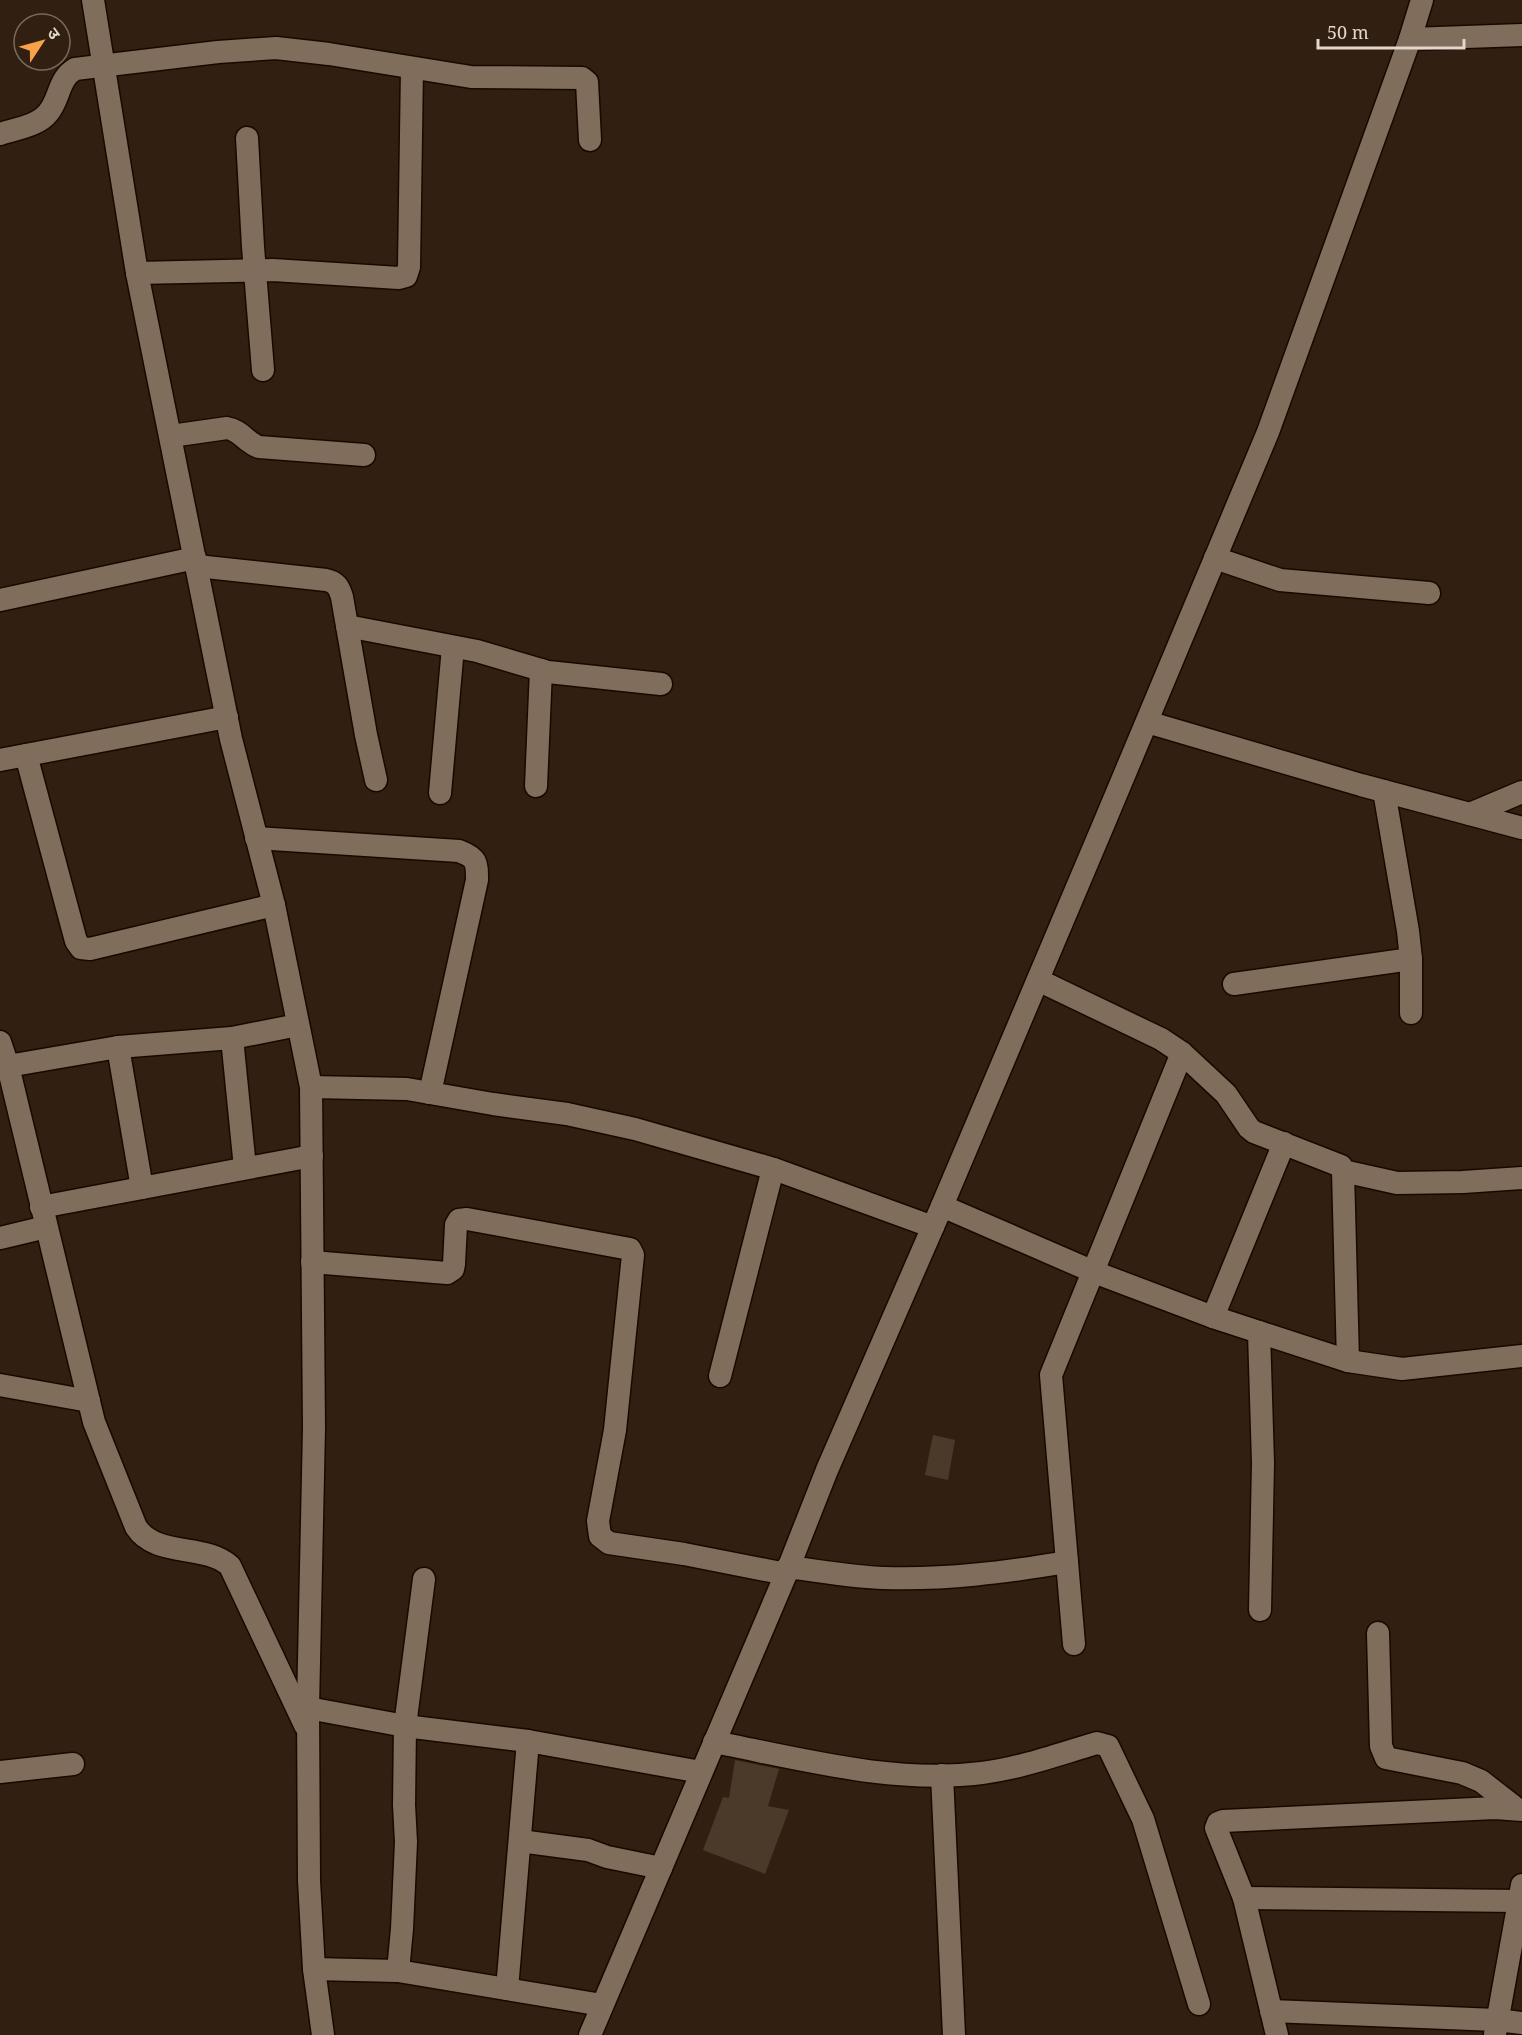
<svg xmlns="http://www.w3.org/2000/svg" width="1522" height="2035" font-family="'Noto Serif','Noto Sans Devanagari',serif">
  <rect width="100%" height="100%" fill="#312011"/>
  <g fill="#4b3929">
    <polygon points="933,1435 955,1440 948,1480 925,1475"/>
    <polygon points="735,1760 779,1769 768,1806 789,1810 765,1874 703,1850 723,1797 729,1798"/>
  </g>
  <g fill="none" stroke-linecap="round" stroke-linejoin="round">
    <defs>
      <g id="minor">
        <polyline points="93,0 137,273 231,739 274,905 311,1087 314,1428 308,1708 309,1881 314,1969 323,2035"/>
        <polyline points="1410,39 1522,35"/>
        <path d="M0,134C15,129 38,126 48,113C60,99 58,79 75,69L218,52L276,48L329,54L471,77L582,78L587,82L590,140"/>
        <polyline points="247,138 253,247 263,370"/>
        <polyline points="137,273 273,270 399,278 406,276 409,267 412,69"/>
        <path d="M171,436L227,428C240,430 247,443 259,447L364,455"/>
        <polyline points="1215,558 1280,580 1429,593"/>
        <path d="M197,566L326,580C336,582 339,587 342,597L366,735L376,780"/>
        <polyline points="0,600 195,558"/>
        <polyline points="347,626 477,651 548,672 661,684"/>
        <polyline points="1147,722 1361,785 1522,828"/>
        <polyline points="26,755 76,941 81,948 90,949 274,905"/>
        <polyline points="0,760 227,717"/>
        <polyline points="536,786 541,670"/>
        <polyline points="1384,791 1408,931 1411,959 1411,1013"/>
        <polyline points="440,793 453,647"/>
        <polyline points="1470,814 1522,792"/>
        <path d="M256,838L459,851C477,858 477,862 477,880L430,1093"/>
        <polyline points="1038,980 1161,1039 1182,1053 1226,1094 1249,1128 1254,1132 1341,1166 1343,1171 1348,1361"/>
        <polyline points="1234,984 1411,959"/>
        <polyline points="232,1038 245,1168"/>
        <path d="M0,1042L8,1066L94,1422L136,1527C156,1558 205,1543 230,1566L305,1725"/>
        <polyline points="118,1047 142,1188"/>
        <polyline points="8,1066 118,1047 232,1038 298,1025"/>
        <polyline points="311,1087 407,1089 493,1104 567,1114 635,1129 774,1169 933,1227"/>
        <polyline points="1343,1171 1397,1183 1463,1182 1522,1178"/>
        <polyline points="942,1206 1094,1272 1213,1317 1348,1361 1402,1369 1522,1356"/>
        <polyline points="41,1207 312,1156"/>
        <polyline points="0,1238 46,1227"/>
        <polyline points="312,1262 447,1273 453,1269 454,1264 456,1225 459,1220 467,1219 630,1249 633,1255 615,1430 598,1521 600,1536 609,1543 684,1554 786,1574"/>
        <polyline points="1213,1317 1284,1143"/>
        <polyline points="1259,1332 1263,1463 1260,1610"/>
        <polyline points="720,1376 773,1169"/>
        <polyline points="0,1385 89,1401"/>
        <path d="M788,1567C820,1571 852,1577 884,1578C946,1580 1007,1572 1067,1562"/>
        <polyline points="1378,1633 1381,1746 1386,1758 1462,1773 1481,1781 1517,1809"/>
        <polyline points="1074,1644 1051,1375 1182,1053"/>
        <polyline points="308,1708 405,1726 528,1741 701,1772"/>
        <path d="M714,1742C802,1759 892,1784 982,1773C1021,1768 1059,1754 1097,1743L1108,1746L1143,1819L1199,2004"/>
        <polyline points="0,1772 73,1764"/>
        <polyline points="942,1775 954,2035"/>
        <polyline points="520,1841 588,1850 607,1857 661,1868"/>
        <polyline points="1244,1898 1519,1901"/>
        <polyline points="314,1969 398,1971 602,2005"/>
        <polyline points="398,1971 402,1929 406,1842 404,1805 405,1726 424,1579"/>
        <polyline points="507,1989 528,1741"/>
        <polyline points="1271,2011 1497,2020 1522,2023"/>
        <polyline points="1495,2034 1522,1885"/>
        <polyline points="590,2035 786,1574 827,1470 942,1206 1105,821 1268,432 1410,39 1422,0"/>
        <polyline points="1277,2035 1244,1898 1216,1828 1218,1823 1223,1821 1495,1808 1522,1810"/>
      </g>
    </defs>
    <use href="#minor" stroke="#180900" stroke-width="25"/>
    <use href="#minor" stroke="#816d5b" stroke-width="22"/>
  </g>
  <g transform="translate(42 42) rotate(54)"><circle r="28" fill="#312011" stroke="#78695c" stroke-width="1.5"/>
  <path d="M0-4.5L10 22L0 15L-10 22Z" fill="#f7a149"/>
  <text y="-9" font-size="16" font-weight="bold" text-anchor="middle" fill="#e2d6cd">उ</text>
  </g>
  <path d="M1318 39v9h146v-9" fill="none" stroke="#e2d6cd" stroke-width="3"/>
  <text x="1327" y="39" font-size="18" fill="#e2d6cd" stroke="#312011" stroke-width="4.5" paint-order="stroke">50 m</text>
</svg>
